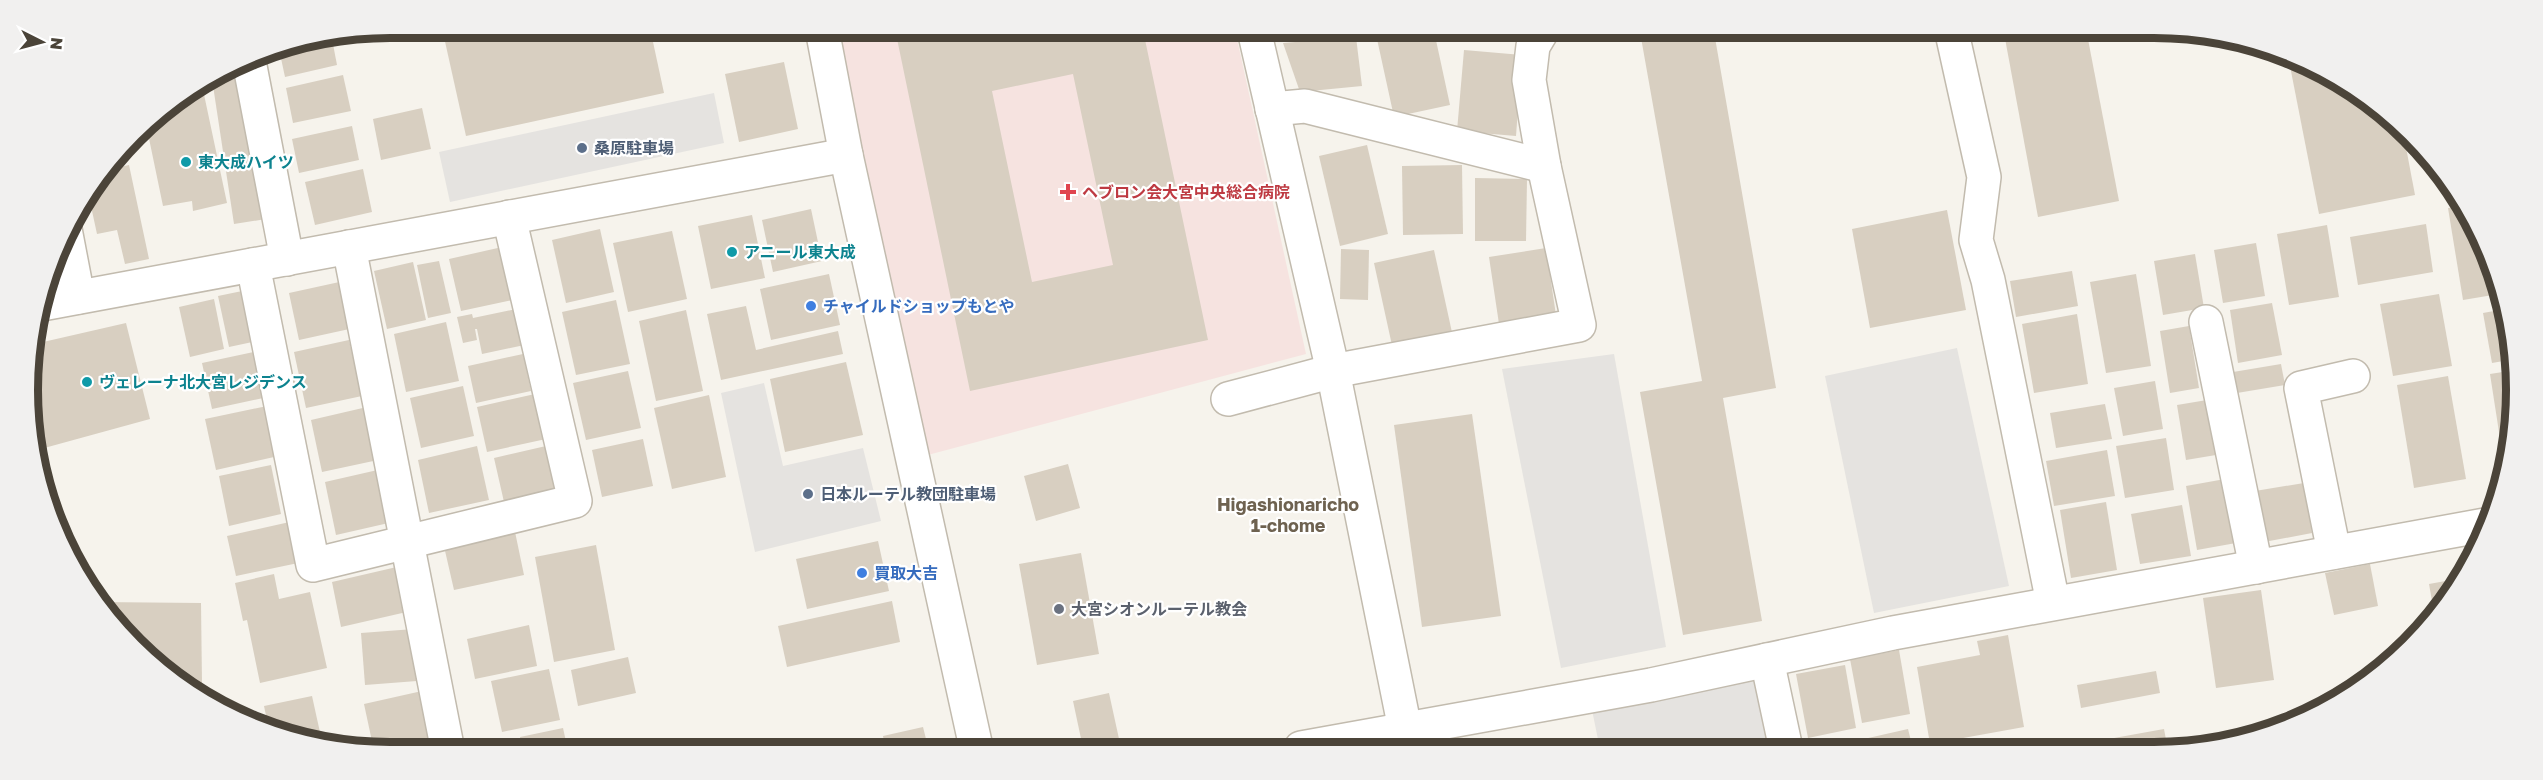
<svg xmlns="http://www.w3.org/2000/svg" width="2543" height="780" font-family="'Golos Text','Noto Sans JP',sans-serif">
  <rect width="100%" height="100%" fill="#f6f3ec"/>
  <polygon fill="#f6e3e0" points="830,29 1235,30 1306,354 924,456"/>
  <g fill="#e5e3e0">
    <polygon points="714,93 724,143 450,202 439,152"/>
    <polygon points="1957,348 2009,586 1874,613 1825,376"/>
    <polygon points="1614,354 1666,647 1561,668 1502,369"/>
    <polygon points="764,383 783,466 863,448 881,521 755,552 721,393"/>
    <polygon points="1760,674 1776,749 1600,749 1592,710"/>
  </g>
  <g fill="#d8cfc1" fill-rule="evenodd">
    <polygon points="442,28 650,28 664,93 466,136"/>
    <path d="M895,29L1143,30L1208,340L970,391ZM1073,74L1113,265L1032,282L992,91Z"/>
    <polygon points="1363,31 1434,31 1450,105 1394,117 1377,39 1365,42"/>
    <polygon points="1640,32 1714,32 1776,388 1723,398 1762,621 1683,635 1640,392 1702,381"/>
    <polygon points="2004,33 2087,34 2119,201 2038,217"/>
    <polygon points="1356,37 1362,86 1300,92 1283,43"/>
    <polygon points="332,39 337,65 285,77 279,49"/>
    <polygon points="1464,50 1522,55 1516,136 1457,131"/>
    <polygon points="242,61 266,219 234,224 212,79"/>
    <polygon points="2289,61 2355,88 2404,137 2415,195 2319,214"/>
    <polygon points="784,62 798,129 739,142 725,74"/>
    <polygon points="343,75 351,111 293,123 286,88"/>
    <polygon points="202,85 227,203 193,211 192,201 163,206 146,124 150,117"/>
    <polygon points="422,108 431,149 381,160 373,119"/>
    <polygon points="352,126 359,160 299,173 292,139"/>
    <polygon points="1367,145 1388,234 1340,246 1319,156"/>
    <polygon points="129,165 149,259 125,264 117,230 97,234 89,197 111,169"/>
    <polygon points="1462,165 1463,234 1403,235 1402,166"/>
    <polygon points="363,169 372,212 315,225 305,182"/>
    <polygon points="1475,178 1527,179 1526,241 1475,241"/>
    <polygon points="2462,206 2499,294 2463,300 2448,208"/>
    <polygon points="811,209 822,261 773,272 762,220"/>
    <polygon points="1947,210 1966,310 1870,328 1852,229"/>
    <polygon points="752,215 765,278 711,289 698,226"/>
    <polygon points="2426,224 2433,272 2358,285 2350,237"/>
    <polygon points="2327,225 2339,297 2289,305 2277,234"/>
    <polygon points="600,229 614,292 566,303 552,240"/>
    <polygon points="672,231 687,299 628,312 613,243"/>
    <polygon points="2256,243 2265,296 2223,303 2214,250"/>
    <polygon points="511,245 522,298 461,311 449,259"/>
    <polygon points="1546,248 1556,315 1499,324 1489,257"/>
    <polygon points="1341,249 1369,250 1368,300 1340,299"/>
    <polygon points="1434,250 1453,337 1393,350 1374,263"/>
    <polygon points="2195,254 2204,308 2163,315 2154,261"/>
    <polygon points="439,261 451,313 428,318 417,265"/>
    <polygon points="413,262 426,320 387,329 374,271"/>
    <polygon points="2072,271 2078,306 2016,317 2010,281"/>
    <polygon points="829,274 840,325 771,340 760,289"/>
    <polygon points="2136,274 2151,366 2106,373 2090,282"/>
    <polygon points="344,281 354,328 299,340 289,293"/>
    <polygon points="247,290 257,341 229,347 218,296"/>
    <polygon points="2439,294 2452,366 2393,376 2380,304"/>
    <polygon points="214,299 224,349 190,357 179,307"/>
    <polygon points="616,300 630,364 576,375 562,312"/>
    <polygon points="2272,303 2282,355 2238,363 2230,310"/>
    <polygon points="746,306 756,350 838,331 843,354 721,380 707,314"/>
    <polygon points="526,307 534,343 482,354 477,329 475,329 477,340 463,343 457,317 472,314 473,318"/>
    <polygon points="2505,309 2509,320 2509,360 2492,363 2483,313"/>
    <polygon points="686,310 703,391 656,401 639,321"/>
    <polygon points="2077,314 2088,384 2034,393 2022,324"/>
    <polygon points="446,322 459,381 406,392 394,334"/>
    <polygon points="126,323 150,419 37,450 30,345"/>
    <polygon points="2189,326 2199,388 2170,393 2160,331"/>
    <polygon points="349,340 362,396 306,408 294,352"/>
    <polygon points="258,351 268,397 212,409 202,363"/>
    <polygon points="523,354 531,391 476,403 468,366"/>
    <polygon points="846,362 863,435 785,452 770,379"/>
    <polygon points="2281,364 2285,385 2237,393 2233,372"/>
    <polygon points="628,371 641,428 586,440 573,383"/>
    <polygon points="2509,371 2509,444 2501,445 2490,374"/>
    <polygon points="2448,376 2466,479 2414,488 2397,385"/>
    <polygon points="2155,381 2163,429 2123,436 2114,388"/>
    <polygon points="463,386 474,436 421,448 410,398"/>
    <polygon points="535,394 546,439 487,452 477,407"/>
    <polygon points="709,395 726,477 672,489 654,408"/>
    <polygon points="2207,400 2216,455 2186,460 2177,405"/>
    <polygon points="2105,404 2112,439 2056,448 2050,413"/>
    <polygon points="272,405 283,455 216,470 205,419"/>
    <polygon points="367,407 378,460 322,472 311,420"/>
    <polygon points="1472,414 1501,616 1422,627 1394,425"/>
    <polygon points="2166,438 2174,490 2125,498 2116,446"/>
    <polygon points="643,439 653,486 602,497 592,450"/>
    <polygon points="477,446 489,500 429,513 418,460"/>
    <polygon points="546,446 556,490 504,502 494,458"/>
    <polygon points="2107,450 2115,496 2054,506 2046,461"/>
    <polygon points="1068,464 1080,508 1036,521 1024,476"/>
    <polygon points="271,465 281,514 229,526 219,476"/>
    <polygon points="382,469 393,522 336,535 325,482"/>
    <polygon points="2225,479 2236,543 2197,550 2186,486"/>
    <polygon points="2304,483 2312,533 2264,542 2255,491"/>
    <polygon points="2106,502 2117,570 2071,578 2060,510"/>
    <polygon points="2182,505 2191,556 2140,564 2131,514"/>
    <polygon points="294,521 303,562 236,576 227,536"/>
    <polygon points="514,527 524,575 454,590 443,542"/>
    <polygon points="878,541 889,591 807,609 796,559"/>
    <polygon points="596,545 615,650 554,662 535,557"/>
    <polygon points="1081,553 1099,654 1037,665 1019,564"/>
    <polygon points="2370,564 2378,606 2334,615 2325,573"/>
    <polygon points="401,566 411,611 341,627 332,582"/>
    <polygon points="274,574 279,599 310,592 327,668 260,683 247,620 243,621 235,583"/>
    <polygon points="2462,578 2434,612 2429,584"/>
    <polygon points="2261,590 2274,680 2216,688 2203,598"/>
    <polygon points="892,601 900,642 787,667 778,626"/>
    <polygon points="98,602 201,603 202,684 181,684"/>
    <polygon points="529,625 537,666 475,679 467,639"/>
    <polygon points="414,629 417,681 365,685 361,633"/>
    <polygon points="2008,635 2024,727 1930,744 1917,667 1980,655 1977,641"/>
    <polygon points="1899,650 1910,714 1862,723 1850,659"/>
    <polygon points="628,657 636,693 578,706 571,670"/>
    <polygon points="1845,665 1856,728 1808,738 1796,674"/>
    <polygon points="549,669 560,720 502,732 491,681"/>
    <polygon points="2156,671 2160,693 2081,708 2077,685"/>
    <polygon points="422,691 433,740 403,746 373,746 364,704"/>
    <polygon points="1109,693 1121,748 1083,748 1073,701"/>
    <polygon points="312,696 323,746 268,725 264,706"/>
    <polygon points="923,727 928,747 885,747 883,736"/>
    <polygon points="563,728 567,746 522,746 520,737"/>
    <polygon points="1908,729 1913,749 1824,749 1824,748"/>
    <polygon points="2164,729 2168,750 2105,750 2103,740"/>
    <polygon points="511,740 512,746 486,746 486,745"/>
    <polygon points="1480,741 1481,748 1451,748 1451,747"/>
  </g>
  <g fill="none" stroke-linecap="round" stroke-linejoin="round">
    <defs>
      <g id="minor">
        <polyline points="822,29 846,155 976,747"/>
        <polyline points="1254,30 1333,371 1405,729"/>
        <polyline points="1952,33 1984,177 1976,240 1988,280 2053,603"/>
        <polyline points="249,61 287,259"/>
        <polyline points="1272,109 1305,106 1544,166"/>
        <polyline points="65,229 78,297"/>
        <polyline points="349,247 447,746"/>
        <polyline points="253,265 313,565 575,501 509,217"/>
        <polyline points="42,304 846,155"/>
        <polyline points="2206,322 2256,567"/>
        <polyline points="1228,399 1333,371 1579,325 1544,166 1529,80 1533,46 1542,31"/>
        <polyline points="2334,552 2301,388 2353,376"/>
        <polyline points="1767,660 1786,749"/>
        <polyline points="1301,748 1651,685 1893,633 2485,525"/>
      </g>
    </defs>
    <use href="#minor" stroke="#c2bbae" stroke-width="36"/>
    <use href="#minor" stroke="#fff" stroke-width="33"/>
  </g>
  <g fill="#5c6f8a" stroke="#fff" stroke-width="2">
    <circle cx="582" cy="148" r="6"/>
    <circle cx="808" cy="494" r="6"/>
  </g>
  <g fill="#0f9aa8" stroke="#fff" stroke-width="2">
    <circle cx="186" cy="162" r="6"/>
    <circle cx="732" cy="252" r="6"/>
    <circle cx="87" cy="382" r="6"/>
  </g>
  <path fill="#e0444e" stroke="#fff" stroke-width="2" d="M1065 183h6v6h6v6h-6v6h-6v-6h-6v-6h6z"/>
  <g fill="#3f7fe0" stroke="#fff" stroke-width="2">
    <circle cx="811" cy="306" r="6"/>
    <circle cx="862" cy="573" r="6"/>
  </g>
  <circle fill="#6b7280" stroke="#fff" stroke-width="2" cx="1059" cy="609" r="6"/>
  <g text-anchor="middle" stroke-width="4.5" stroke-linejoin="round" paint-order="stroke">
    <g font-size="16" font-weight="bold" fill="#4e5e75" stroke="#fff" text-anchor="start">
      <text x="594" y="154">桑原駐車場</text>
      <text x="820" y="500">日本ルーテル教団駐車場</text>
    </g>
    <g font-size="16" font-weight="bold" fill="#0d838f" stroke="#fff" text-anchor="start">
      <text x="198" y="168">東大成ハイツ</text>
      <text x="744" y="258">アニール東大成</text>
      <text x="99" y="388">ヴェレーナ北大宮レジデンス</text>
    </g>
    <g font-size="16" font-weight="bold" fill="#be3a42" stroke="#fff" text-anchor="start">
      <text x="1082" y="198">ヘブロン会大宮中央総合病院</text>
    </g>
    <g font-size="16" font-weight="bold" fill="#366cbe" stroke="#fff" text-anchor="start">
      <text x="823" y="312">チャイルドショップもとや</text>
      <text x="874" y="579">買取大吉</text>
    </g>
    <g font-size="16" font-weight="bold" fill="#5b616d" stroke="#fff" text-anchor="start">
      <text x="1071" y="615">大宮シオンルーテル教会</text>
    </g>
    <g font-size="18" font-weight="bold" fill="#6e6250" stroke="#fff">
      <text x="1288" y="511">Higashionaricho<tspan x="1288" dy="21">1-chome</tspan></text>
    </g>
  </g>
  <path d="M0 0H2543V780H0ZM390 38H2154A352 352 0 0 1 2506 390V390A352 352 0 0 1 2154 742H390A352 352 0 0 1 38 390V390A352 352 0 0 1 390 38Z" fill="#f1f0ef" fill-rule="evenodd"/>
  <path fill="none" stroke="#4b4439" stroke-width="8" d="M390 38H2154A352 352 0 0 1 2506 390V390A352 352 0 0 1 2154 742H390A352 352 0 0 1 38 390V390A352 352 0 0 1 390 38Z"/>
  <g transform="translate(42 42) rotate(96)" stroke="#ffffff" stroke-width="4.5" paint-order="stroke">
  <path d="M0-4.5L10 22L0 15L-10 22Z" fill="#4b4439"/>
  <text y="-9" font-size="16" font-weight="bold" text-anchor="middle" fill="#4b4439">N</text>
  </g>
</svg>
